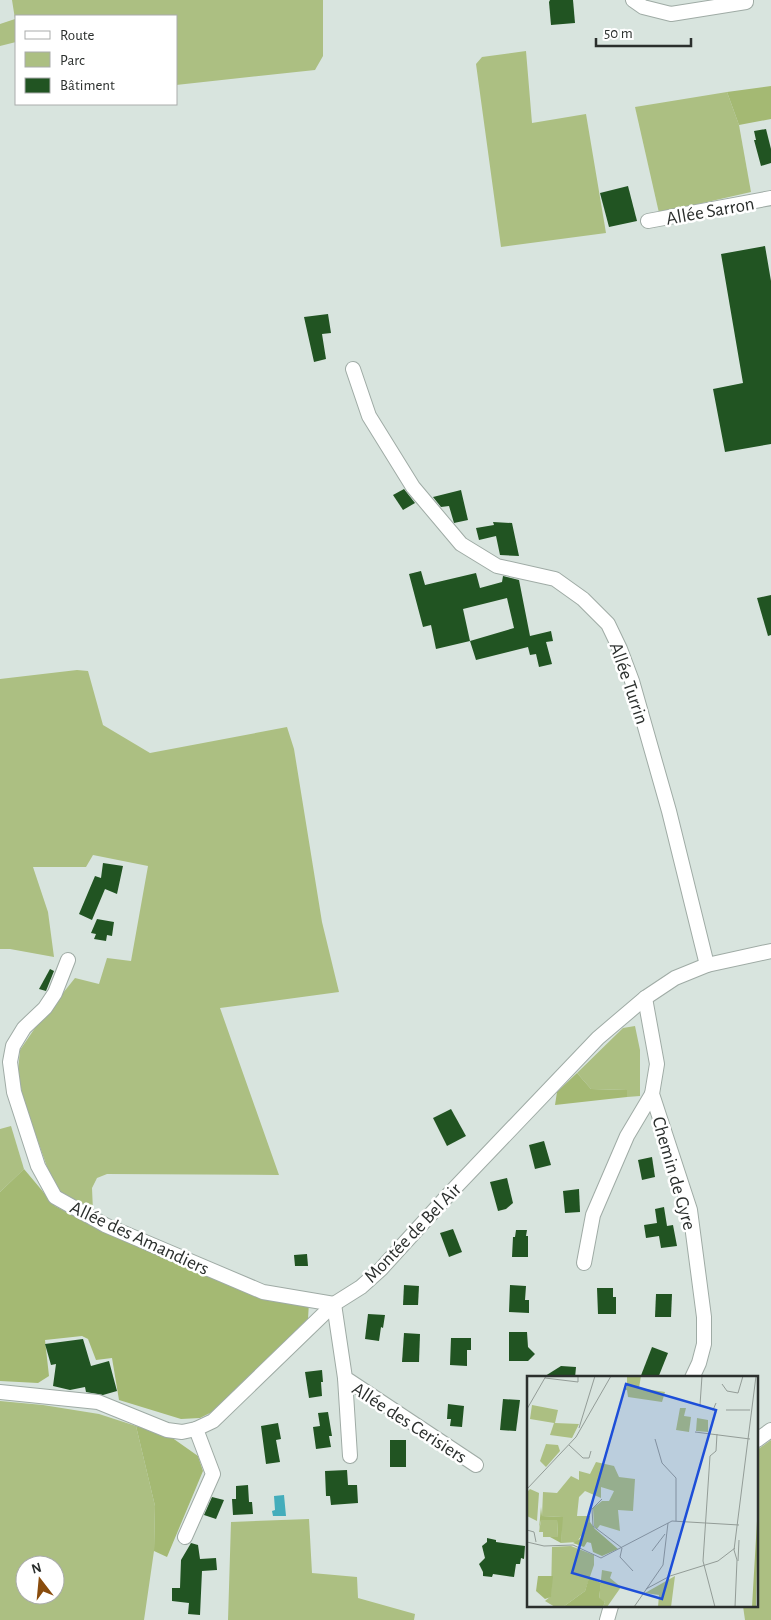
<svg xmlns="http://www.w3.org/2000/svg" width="771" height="1620" font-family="'Alegreya Sans',sans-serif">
  <rect width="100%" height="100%" fill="#d8e4de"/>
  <g fill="#acbf82" fill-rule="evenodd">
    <polygon points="12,0 323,0 323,56 315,70 176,85 176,16 16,16 16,42 0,46 0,24 15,19"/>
    <polygon points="526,51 532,123 586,114 606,233 501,247 476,64 482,57"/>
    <polygon points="727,92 739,125 751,192 659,213 635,107"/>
    <polygon points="77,670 88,671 103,725 150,753 287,727 294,749 322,922 339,992 220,1008 279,1175 107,1174 97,1178 92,1188 93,1211 62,1193 52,1181 23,1099 18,1071 20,1050 35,1028 75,978 99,984 107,958 131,961 148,866 93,855 86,867 33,867 48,912 54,957 10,949 0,949 0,679"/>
    <polygon points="635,1026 640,1050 640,1096 627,1097 626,1090 591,1089 577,1073 623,1028"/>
    <polygon points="11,1126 24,1169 0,1192 0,1129"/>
    <path d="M0,1401L43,1405L99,1414L136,1426L155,1506L154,1551L144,1620H0ZM25,1565H55V1595H25Z"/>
    <polygon points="771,1440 771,1620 745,1620 743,1606 757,1606 757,1450"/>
    <polygon points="309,1519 312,1573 357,1577 358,1598 415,1614 414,1620 228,1620 231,1522"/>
  </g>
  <g fill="#a4b973">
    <polygon points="771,86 771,119 739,125 727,92"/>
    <polygon points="577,1073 591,1089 627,1090 627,1097 555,1105 557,1092"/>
    <polygon points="24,1169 55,1206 78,1218 265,1297 309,1302 308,1319 222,1407 200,1418 181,1419 119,1400 112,1358 96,1360 88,1339 82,1336 45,1340 49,1376 38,1383 0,1381 0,1192"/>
    <polygon points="136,1426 171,1437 198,1456 203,1471 167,1557 154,1551 155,1506"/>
  </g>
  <polygon fill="#44adbb" points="284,1495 286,1516 273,1516 272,1511 275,1510 274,1496"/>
  <g fill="#215422" fill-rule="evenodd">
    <polygon points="550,0 573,0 575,23 551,25 549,2"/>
    <polygon points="766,129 771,149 771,163 761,166 754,140 756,140 754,131"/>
    <polygon points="628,186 637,221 609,227 600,193"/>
    <polygon points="765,246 771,281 771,444 725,452 713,389 743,383 721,254"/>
    <polygon points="328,314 331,333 322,334 326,359 314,362 304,317"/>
    <polygon points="404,489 415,503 403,510 393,495"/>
    <polygon points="461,490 468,520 454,523 449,506 441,507 433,497"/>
    <polygon points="493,522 512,523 519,556 500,555 496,536 479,540 476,528 494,525"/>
    <path d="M421,571L425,585L476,573L480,588L502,582L503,576L519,580L530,636L551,631L553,641L546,642L552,664L539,667L536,654L530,655L528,647L476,660L470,641L436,649L431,625L423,627L409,574ZM507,598L514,628L470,641L463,609Z"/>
    <polygon points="771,595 771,635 768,636 757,598"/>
    <polygon points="103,863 123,866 117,894 105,889 92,920 79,914 95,876 101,878"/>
    <polygon points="97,919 114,922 112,936 107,935 106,941 94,939 96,934 91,933"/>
    <polygon points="50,969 54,971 46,991 39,989"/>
    <polygon points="451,1109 466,1136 447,1146 433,1118"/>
    <polygon points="544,1141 551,1165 535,1169 529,1145"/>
    <polygon points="652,1157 655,1177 642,1180 638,1160"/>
    <polygon points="507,1178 513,1203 506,1209 498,1211 490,1182"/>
    <polygon points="579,1189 580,1212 565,1213 563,1191"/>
    <polygon points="664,1207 667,1226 673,1225 677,1246 661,1248 659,1236 646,1238 644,1225 657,1223 655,1209"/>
    <polygon points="453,1229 462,1252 449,1257 440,1233"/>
    <polygon points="516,1230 527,1230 526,1236 528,1236 528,1257 512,1257 513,1237 515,1237"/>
    <polygon points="307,1254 308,1266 295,1266 294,1255"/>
    <polygon points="404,1285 419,1286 418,1305 403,1305"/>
    <polygon points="510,1285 526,1286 525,1300 529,1300 529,1313 509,1312"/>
    <polygon points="597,1288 613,1288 613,1297 616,1297 616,1314 598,1314"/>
    <polygon points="656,1294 672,1294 671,1317 655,1317"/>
    <polygon points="368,1314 385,1315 383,1328 381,1327 379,1341 365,1339"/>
    <polygon points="509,1332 527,1332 528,1347 535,1354 528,1361 509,1361"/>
    <polygon points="404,1333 420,1334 419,1362 402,1362"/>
    <polygon points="451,1338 471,1338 471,1350 467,1350 467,1366 450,1365"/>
    <polygon points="83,1339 91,1366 109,1361 117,1391 103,1395 86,1392 85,1387 70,1390 53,1386 56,1364 51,1365 45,1344"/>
    <polygon points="652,1347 668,1353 658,1378 640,1378"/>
    <polygon points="561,1366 576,1367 575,1378 542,1378"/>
    <polygon points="322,1370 323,1382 321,1382 322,1396 309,1398 305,1372"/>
    <polygon points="503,1399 520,1400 516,1431 500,1430"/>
    <polygon points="448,1404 464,1406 462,1427 450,1426 451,1419 447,1419"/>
    <polygon points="328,1412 332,1436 329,1436 331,1447 316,1449 313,1427 320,1426 318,1413"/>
    <polygon points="278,1423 281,1439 276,1440 280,1462 266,1464 261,1426"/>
    <rect x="390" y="1440" width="16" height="27"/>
    <polygon points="347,1470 348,1485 357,1485 358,1503 331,1505 330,1496 326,1496 325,1471"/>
    <polygon points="248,1485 249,1502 252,1502 253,1514 233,1515 232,1499 236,1499 236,1486"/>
    <polygon points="212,1497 224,1500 216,1519 204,1515"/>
    <polygon points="487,1538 496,1540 496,1542 525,1546 524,1559 521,1558 520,1564 516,1564 514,1577 493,1574 492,1577 483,1576 483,1572 479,1564 485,1558 482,1546 487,1542"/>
    <polygon points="191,1543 198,1545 200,1559 216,1558 217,1570 202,1571 200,1615 188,1614 189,1603 172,1601 172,1588 180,1588 181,1560"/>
  </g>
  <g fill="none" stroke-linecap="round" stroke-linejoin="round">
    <defs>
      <g id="minor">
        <polyline points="633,0 643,7 671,14 746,2 746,0"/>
        <polyline points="648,221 771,198"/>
        <polyline points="353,369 369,416 413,487 461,544 497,566 555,579 583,599 608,624 620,649 632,681 669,811 707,965"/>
        <polyline points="68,960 55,993 45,1008 24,1028 13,1046 10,1062 14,1092 38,1166 55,1197 105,1225 263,1292 334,1304 345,1378 476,1465"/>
        <polyline points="645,998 657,1064 652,1094 690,1210 704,1317 704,1344 699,1363 692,1378"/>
        <polyline points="584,1263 593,1215 627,1136 652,1094"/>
        <polyline points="345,1378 350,1456"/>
        <polyline points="0,1392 98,1402 167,1430 182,1432 196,1429 213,1421 334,1304 361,1287 381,1269 451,1192 598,1038 645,998 675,978 707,965 771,951"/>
        <polyline points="757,1440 771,1430"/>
        <polyline points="185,1537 213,1474 196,1429"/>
        <polyline points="607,1620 611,1606"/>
      </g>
    </defs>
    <use href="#minor" stroke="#9faba5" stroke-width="16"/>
    <use href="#minor" stroke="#fff" stroke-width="14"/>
  </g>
  <g text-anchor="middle" stroke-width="5" stroke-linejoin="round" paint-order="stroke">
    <g font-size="19" fill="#2b2f2d" stroke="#fff">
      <text transform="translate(710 210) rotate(-10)" y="7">Allée Sarron</text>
      <text transform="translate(630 683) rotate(71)" y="7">Allée Turrin</text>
      <text transform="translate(675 1173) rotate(74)" y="7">Chemin de Gyre</text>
      <text transform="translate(412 1232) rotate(-46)" y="7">Montée de Bel Air</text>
      <text transform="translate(140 1237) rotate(25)" y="7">Allée des Amandiers</text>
      <text transform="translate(410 1422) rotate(33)" y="7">Allée des Cerisiers</text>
    </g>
  </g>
  <g transform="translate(527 1376)">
    <rect width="231" height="231" fill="#d8e4de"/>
    <path d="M100,0H114L112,12L138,16L135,26L101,21L100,14H97L100,11ZM5,29L31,34L28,47L52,48L45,62L23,59L27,47L3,43ZM153,32H159L157,40L164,41L162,56L149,54ZM170,42L181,44V56L169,55ZM19,68L31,69L33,75L19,91L13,85ZM69,86L87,90L92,101L108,103L106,135L91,134L93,155L73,149L70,153L67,150L66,132L75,125H82L87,115L74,111V122L58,115L52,121L50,140H63V146L50,166L34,167L35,141L15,140L16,116L30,117L44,100L52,104V95L63,98ZM3,113L12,117L10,145L0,140V116ZM14,144H30L31,161H16V156H12ZM44,170L67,179V189L58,215L36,231H28L18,225L24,220L25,171ZM75,194L85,196L83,202L94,211L80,231H76L78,226L72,223ZM148,200L144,231H131L132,219L118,217Z" fill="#acbf82"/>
    <path d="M231,128L229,231H225ZM14,131L15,140L36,141L34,167L23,161H31L30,144H14L12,153ZM63,146L68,153L91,173L75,180L66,176L64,167L60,166L57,171L46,167L53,163L59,148ZM11,200H26L24,221L18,223L9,215ZM62,202L74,207L72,222L78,226L76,231H36L58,215Z" fill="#a4b973"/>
    <path fill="none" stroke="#939c97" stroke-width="1" d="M175,0L173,29L186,34L189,27M18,2L51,6V0M195,8L200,15L211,17L216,0M0,33L19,0M199,34H223M52,52L68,0M168,56L223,63M128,63L135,87L149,102V145M42,69L56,82H62L64,75M0,113L49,61L84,0M75,123L65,133L66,150L95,172L93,181L106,195M0,154L7,156L9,166M0,166L17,170L46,169L74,182L145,145L212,149M125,175L138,158M211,185L212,164M119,213L143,200L191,185L208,172M107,231L136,189L141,147M188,231L176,185L183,80L189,75L190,58M208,231L210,184L207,174L229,0"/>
    <path fill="#1d4ed8" fill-opacity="0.15" stroke="#1d4ed8" stroke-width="2.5" d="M99,8L189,34L135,223L45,197Z"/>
    <rect width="231" height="231" fill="none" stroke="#2b2f2d" stroke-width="2.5"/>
  </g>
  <rect x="15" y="15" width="162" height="90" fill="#ffffff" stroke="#aaacab"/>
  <rect x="25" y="31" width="25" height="8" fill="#ffffff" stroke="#aaacab"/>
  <text x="60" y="40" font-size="15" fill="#2b2f2d">Route</text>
  <rect x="25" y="52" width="25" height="15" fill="#acbf82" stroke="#aaacab"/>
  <text x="60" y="65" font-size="15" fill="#2b2f2d">Parc</text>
  <rect x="25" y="78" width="25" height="15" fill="#215422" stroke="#aaacab"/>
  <text x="60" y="90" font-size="15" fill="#2b2f2d">Bâtiment</text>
  <g transform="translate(40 1580) rotate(344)"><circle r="24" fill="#ffffff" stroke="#aaacab"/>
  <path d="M0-4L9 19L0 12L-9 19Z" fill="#894c0d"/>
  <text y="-8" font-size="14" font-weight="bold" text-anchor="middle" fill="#2b2f2d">N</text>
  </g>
  <path d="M596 38v8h95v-8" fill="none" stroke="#2b2f2d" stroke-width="2.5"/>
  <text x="604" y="38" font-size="15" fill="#2b2f2d" stroke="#ffffff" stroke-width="4" paint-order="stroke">50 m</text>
</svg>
